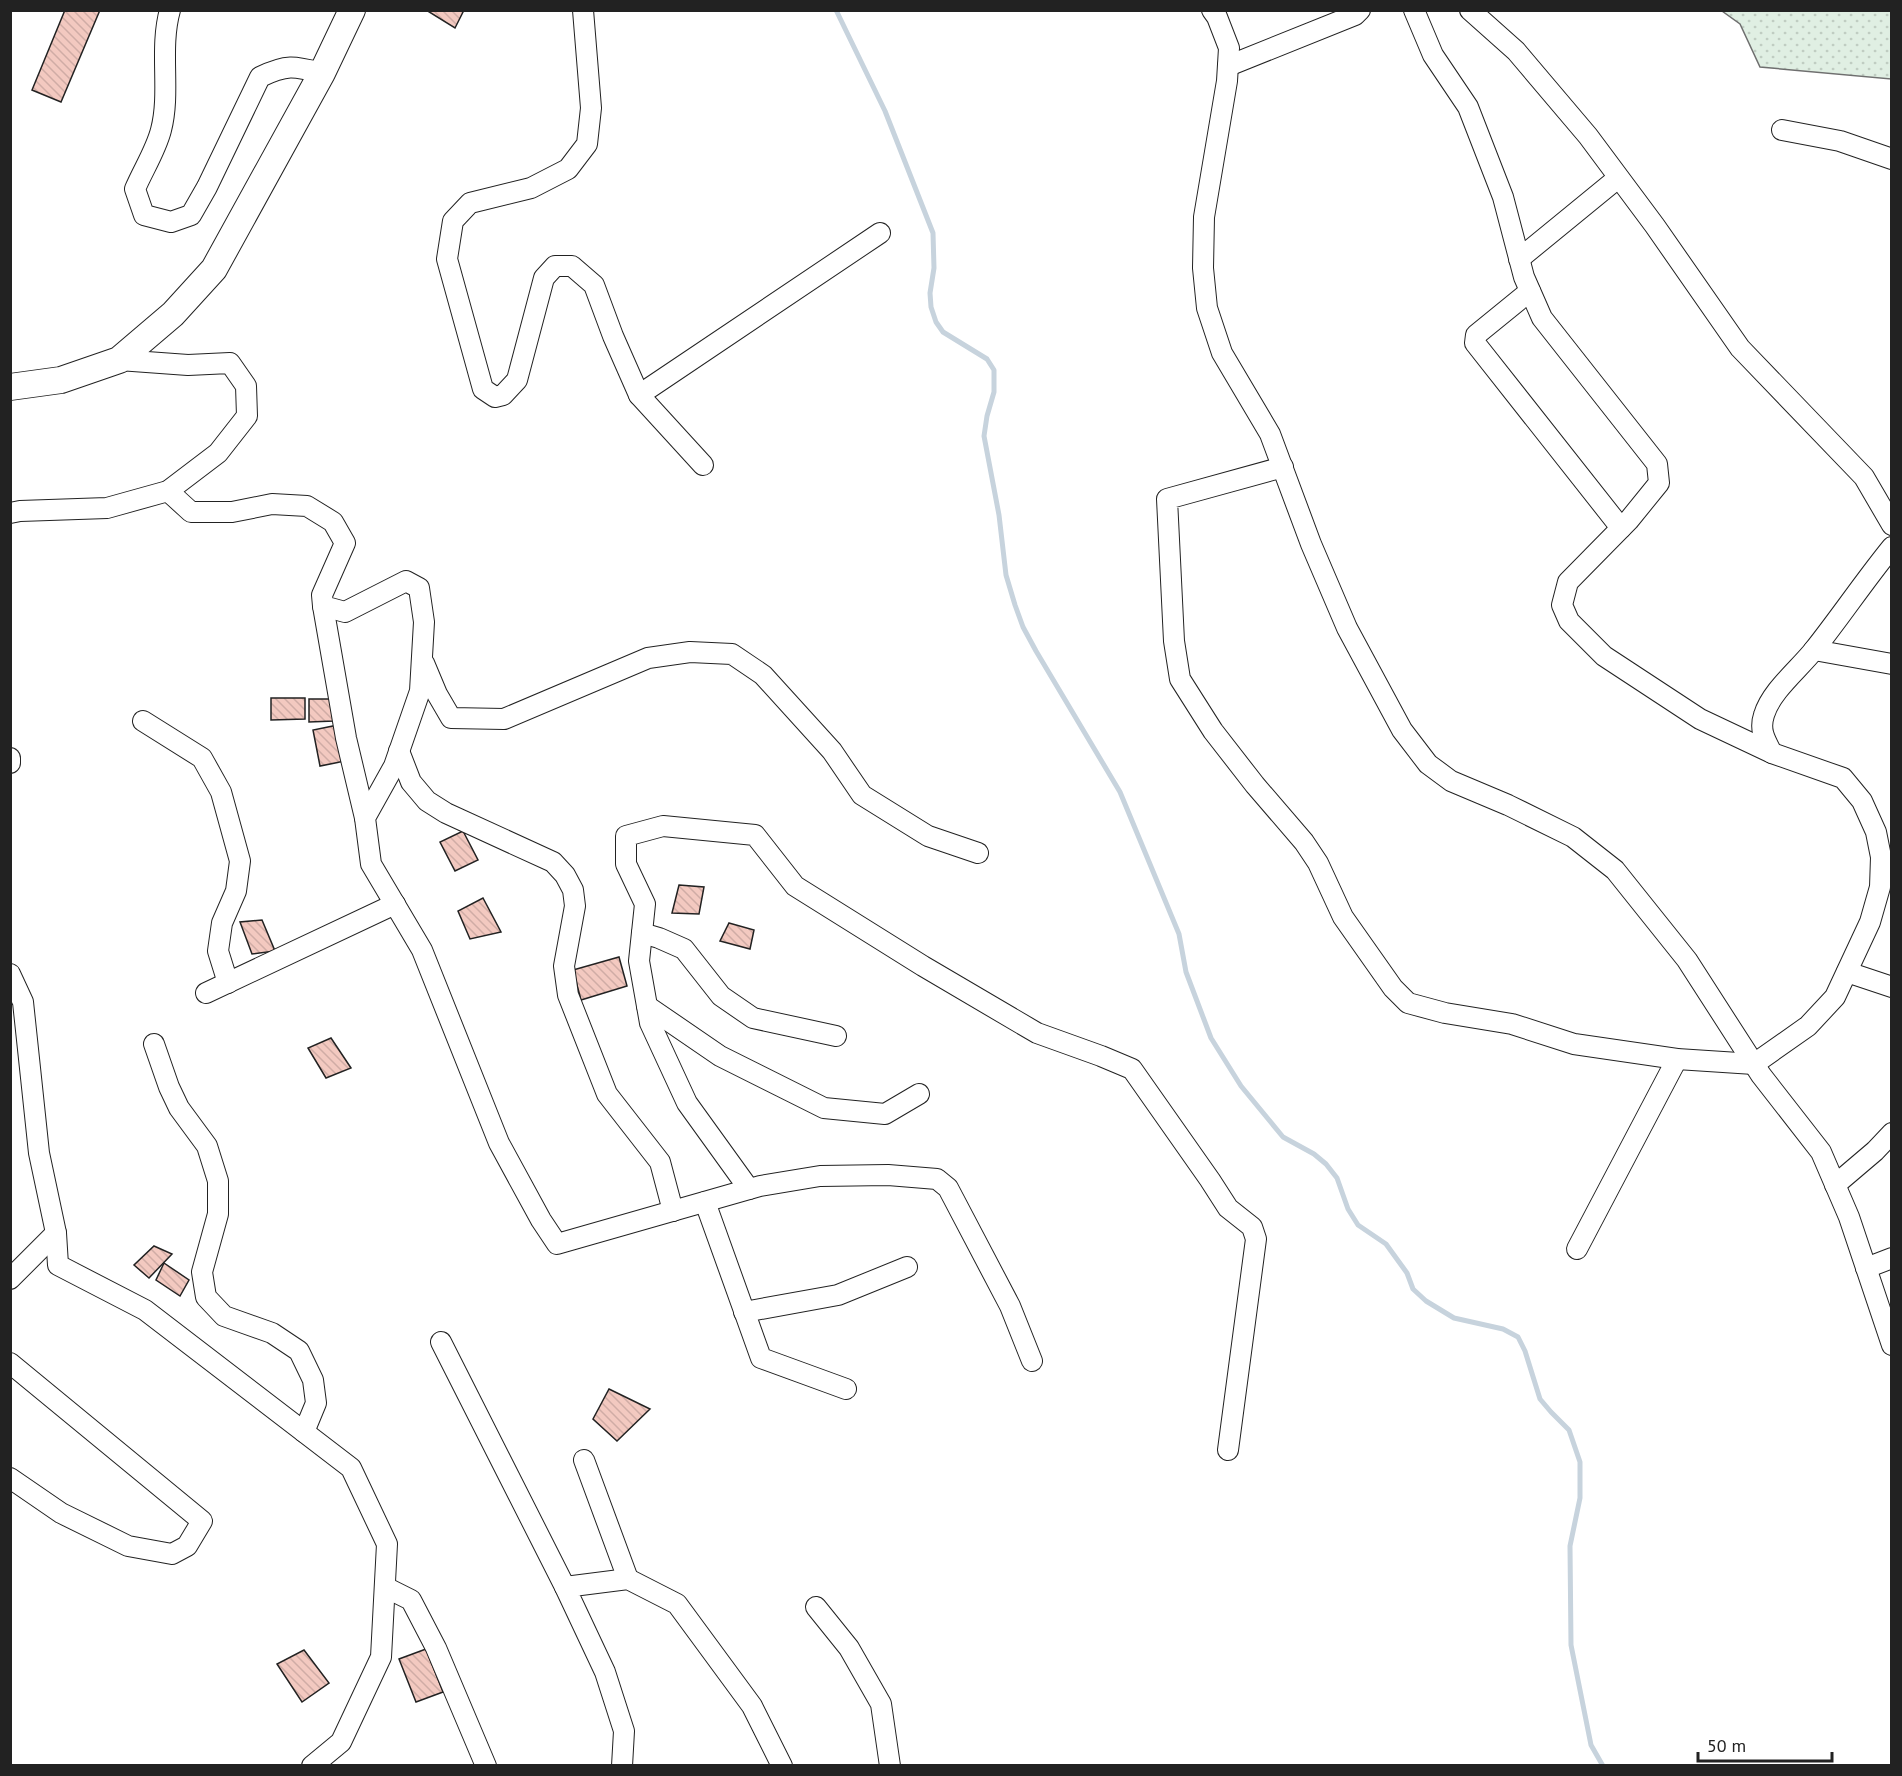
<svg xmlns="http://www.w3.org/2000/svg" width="1902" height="1776" font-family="'PT Sans',sans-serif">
  <defs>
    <pattern id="grass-dots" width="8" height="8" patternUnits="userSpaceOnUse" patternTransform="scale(1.5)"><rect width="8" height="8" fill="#e0efe3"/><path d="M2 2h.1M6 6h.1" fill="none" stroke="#c0cdc2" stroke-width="1.8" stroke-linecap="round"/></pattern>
    <pattern id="building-back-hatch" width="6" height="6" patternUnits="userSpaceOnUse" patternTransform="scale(1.5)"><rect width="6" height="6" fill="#f3c9c0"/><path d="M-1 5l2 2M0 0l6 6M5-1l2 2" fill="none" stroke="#d0aca5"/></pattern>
  </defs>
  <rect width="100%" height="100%" fill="#fff"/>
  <polygon fill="url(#grass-dots)" stroke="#6f6f6f" stroke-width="1.5" points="1722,11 1891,11 1891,79 1760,67 1740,24"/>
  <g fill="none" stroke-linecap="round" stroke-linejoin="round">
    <polyline stroke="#c7d3dd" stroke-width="5" points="836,10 885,111 933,233 934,268 930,293 931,307 936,322 943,332 987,359 994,370 994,392 987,416 984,436 999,515 1006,575 1015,605 1023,627 1036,651 1120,792 1179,934 1186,972 1211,1038 1241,1086 1283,1137 1314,1154 1326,1164 1337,1178 1348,1209 1358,1225 1386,1244 1407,1273 1413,1289 1426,1301 1454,1318 1503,1329 1518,1337 1525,1351 1540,1399 1551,1412 1569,1430 1580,1462 1580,1498 1570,1546 1571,1645 1591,1745 1603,1766"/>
  </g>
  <g fill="url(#building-back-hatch)" stroke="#222" stroke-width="1.5">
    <polygon points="65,10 100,10 61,102 32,90"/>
    <polygon points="426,10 464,10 455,28"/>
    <polygon points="271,698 305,698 305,719 271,720"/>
    <polygon points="309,699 333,699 334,721 309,722"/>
    <polygon points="338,725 345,761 320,766 313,730"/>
    <polygon points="463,831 478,860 455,871 440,842"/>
    <polygon points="679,885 704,887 699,914 672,913"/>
    <polygon points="483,898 501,932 470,939 458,911"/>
    <polygon points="262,920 275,951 252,954 240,922"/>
    <polygon points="729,923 754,930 750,949 720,941"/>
    <polygon points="619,957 627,986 581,1000 573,970"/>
    <polygon points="331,1038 351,1068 326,1078 308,1048"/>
    <polygon points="154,1246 172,1254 149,1278 134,1265"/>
    <polygon points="164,1263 189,1280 180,1296 156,1280"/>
    <polygon points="609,1389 650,1409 617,1441 593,1419"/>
    <polygon points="426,1649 443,1692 416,1702 399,1659"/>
    <polygon points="304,1650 329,1683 302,1702 277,1664"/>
  </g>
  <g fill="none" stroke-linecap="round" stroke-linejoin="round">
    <defs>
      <g id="minor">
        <path d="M170,10C159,49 171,92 161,130C156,150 143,170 135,189L144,215L171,222L191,215L207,187L260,77C287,64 294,66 322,73"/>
        <polyline points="583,10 591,108 587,144 568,169 531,188 470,203 453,221 447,259 483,389 495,397 503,395 517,380 544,278 555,266 572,266 594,285 613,336 639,395 703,465"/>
        <polyline points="1212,10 1217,17 1229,48 1227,81 1204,217 1203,268 1207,308 1222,353 1270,434 1311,544 1347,628 1402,730 1428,764 1451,781 1508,805 1573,837 1615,870 1687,960 1761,1075 1821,1152 1849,1217 1892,1345"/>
        <polyline points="1414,10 1433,55 1468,107 1503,197 1524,277 1542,318 1657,464 1659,483 1629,520 1568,582 1562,605 1569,621 1604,656 1700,719 1772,753"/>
        <polyline points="1470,10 1516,51 1588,136 1655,226 1740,348 1864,477 1892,525"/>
        <polyline points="1228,66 1355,15 1360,10"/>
        <polyline points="1782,130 1840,141 1892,159"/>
        <polyline points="1519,259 1618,178"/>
        <polyline points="1530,291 1476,335 1475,343 1621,528"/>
        <polyline points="639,395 880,233"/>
        <path d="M1283,467L1167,499L1174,641L1180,679L1213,731L1255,785L1304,842L1318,863L1343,917L1393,988L1408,1003L1445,1013L1512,1024L1574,1044L1677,1059L1754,1064L1808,1026L1835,997L1870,922L1880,887L1881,857L1876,832L1862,801L1843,778L1772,753C1765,740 1759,730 1764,715C1771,691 1799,669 1814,650C1841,616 1865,580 1892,547"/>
        <polyline points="168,491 191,512 232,512 272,504 307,506 333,522 345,543 322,595 323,606 345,612 406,581 419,588 424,622 420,691 394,766 365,818 371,864 422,950 499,1143 541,1220 557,1244 760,1186 820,1176 888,1175 937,1179 948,1188 1010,1306 1032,1361"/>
        <polyline points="10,513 20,511 107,508 168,491 218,453 247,416 246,386 230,363 188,365 119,360"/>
        <polyline points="323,606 346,738 365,818"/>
        <polyline points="1814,650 1892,664"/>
        <polyline points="424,663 437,694 451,718 504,719 648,658 690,652 732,654 763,675 832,751 862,795 928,836 978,853"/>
        <polyline points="143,721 202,758 221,792 240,861 236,891 222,923 218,951 228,983"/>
        <polyline points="399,751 411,782 427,801 446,813 553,862 565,875 573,890 575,906 564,966 568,995 607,1094 660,1162 673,1211"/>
        <polyline points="10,758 10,763"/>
        <polyline points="642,933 659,938 684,949 721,996 753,1018 836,1036"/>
        <polyline points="1847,972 1892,987"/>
        <polyline points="10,974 23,1002 39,1153 56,1233 58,1265 145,1310 351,1468 387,1544 381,1657 341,1742 312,1766"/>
        <polyline points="206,993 395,904"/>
        <polyline points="647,1006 720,1056 824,1108 885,1114 919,1094"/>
        <polyline points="154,1044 169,1087 179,1108 207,1146 218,1181 218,1214 202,1272 206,1297 224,1316 272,1333 299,1351 313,1380 316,1403 304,1432"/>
        <polyline points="1835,1185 1875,1151 1892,1133"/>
        <polyline points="749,1189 687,1103 650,1023 639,961 645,904 626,864 626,836 663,826 755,835 795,886 923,966 1037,1033 1101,1056 1132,1069 1210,1180 1228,1208 1252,1227 1256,1239 1228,1450"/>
        <polyline points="705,1202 761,1358 846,1389"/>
        <polyline points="1577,1249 1677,1059"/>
        <polyline points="1866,1268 1892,1258"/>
        <polyline points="10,1279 56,1233"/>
        <polyline points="744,1312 838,1295 907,1267"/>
        <polyline points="441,1342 565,1587"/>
        <polyline points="10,1363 202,1521 187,1546 172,1554 128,1546 61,1513 10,1478"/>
        <polyline points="584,1460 628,1579"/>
        <polyline points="385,1587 411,1600 436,1648 486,1766"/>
        <polyline points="816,1607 849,1648 881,1704 890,1766"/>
        <polyline points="622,1766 624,1731 605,1672 565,1587 628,1579 677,1604 752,1706 782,1766"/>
      </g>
      <polyline id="major" points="10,387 61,380 119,360 173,314 214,269 322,73 352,10"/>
    </defs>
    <use href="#minor" stroke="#222" stroke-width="22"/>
    <use href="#major" stroke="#222" stroke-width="28"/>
    <use href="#minor" stroke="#fff" stroke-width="20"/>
    <use href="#major" stroke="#fff" stroke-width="26"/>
  </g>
  <rect width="1902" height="1776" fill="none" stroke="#222222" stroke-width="24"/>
  <path d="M1698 1752v9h134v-9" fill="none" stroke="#222222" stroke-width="3"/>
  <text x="1707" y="1752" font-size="18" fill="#222222" stroke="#ffffff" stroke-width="4.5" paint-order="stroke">50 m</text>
</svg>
